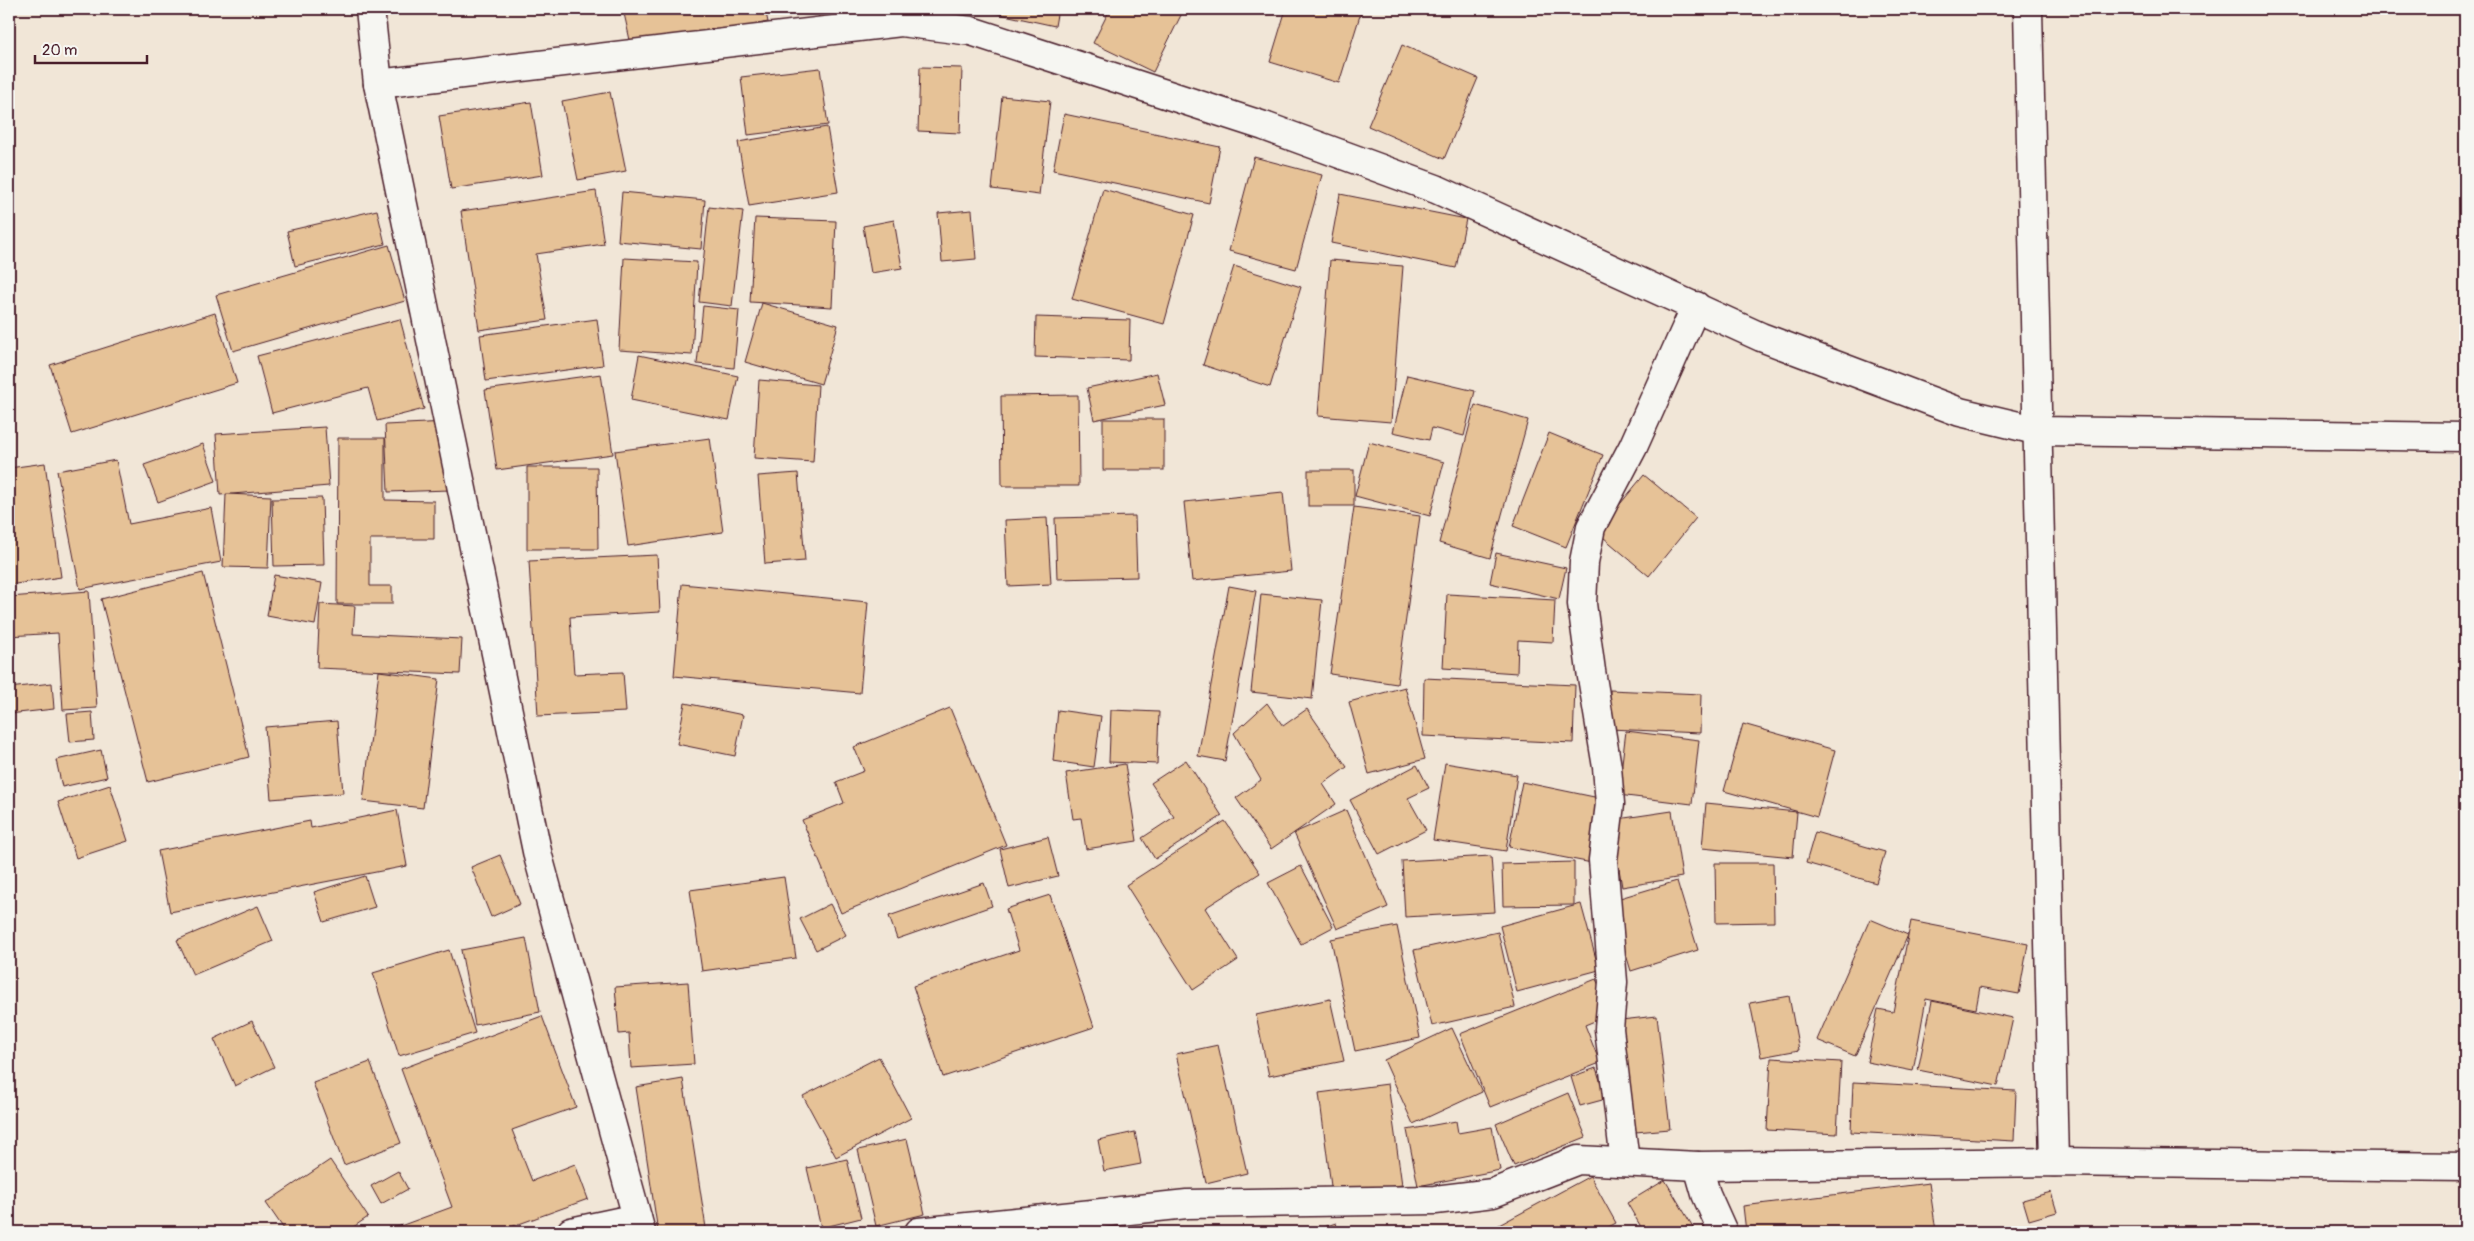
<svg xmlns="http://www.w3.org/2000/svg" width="2474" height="1241" font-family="Pangolin,sans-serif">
  <rect width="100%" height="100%" fill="#f1e6d7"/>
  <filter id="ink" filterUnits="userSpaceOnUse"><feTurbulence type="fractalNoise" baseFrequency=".02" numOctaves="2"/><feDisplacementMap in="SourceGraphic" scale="10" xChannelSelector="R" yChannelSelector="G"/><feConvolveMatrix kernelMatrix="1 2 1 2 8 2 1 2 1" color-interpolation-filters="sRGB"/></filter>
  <g filter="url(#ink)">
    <g fill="#e6c297" stroke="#4a1f2b">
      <polygon points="623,9 765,9 768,22 632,49"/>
      <polygon points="817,9 879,9 819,19"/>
      <polygon points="977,9 1058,9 1055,26"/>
      <polygon points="1110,9 1184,9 1153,72 1093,43"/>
      <polygon points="1286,9 1362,9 1339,83 1270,62"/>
      <polygon points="1402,45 1478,78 1444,159 1368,126"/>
      <polygon points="920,67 962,68 960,133 918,131"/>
      <polygon points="820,68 828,125 748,135 741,77"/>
      <polygon points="610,92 626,171 578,180 562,101"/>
      <polygon points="1002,96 1050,101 1039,195 992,189"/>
      <polygon points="531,102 543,175 451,189 439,116"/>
      <polygon points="1064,114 1220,147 1209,203 1053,170"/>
      <polygon points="827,127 838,192 749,206 738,142"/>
      <polygon points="1254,157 1322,175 1296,269 1229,251"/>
      <polygon points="1103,189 1194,215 1164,324 1072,299"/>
      <polygon points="596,191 604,244 536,254 547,320 479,330 461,211"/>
      <polygon points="622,192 705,200 701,249 618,241"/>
      <polygon points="1340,194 1466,219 1456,268 1331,243"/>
      <polygon points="709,207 743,211 732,306 699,302"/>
      <polygon points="377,210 385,244 295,266 287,231"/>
      <polygon points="972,210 976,259 942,262 938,213"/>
      <polygon points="755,218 836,221 832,307 750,302"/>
      <polygon points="894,220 902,268 871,273 863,226"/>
      <polygon points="389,245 405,301 233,351 216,295"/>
      <polygon points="624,258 697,262 692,355 619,350"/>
      <polygon points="1330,260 1403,266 1391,422 1318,416"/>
      <polygon points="1234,266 1301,287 1270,387 1203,365"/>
      <polygon points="762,303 838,325 821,384 745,362"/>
      <polygon points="703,306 739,310 734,368 697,364"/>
      <polygon points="215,313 237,383 72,434 50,365"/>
      <polygon points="1036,317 1130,320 1129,360 1035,357"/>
      <polygon points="400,319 424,409 377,421 368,388 272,413 257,356"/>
      <polygon points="597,319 603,365 486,381 480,335"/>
      <polygon points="639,355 738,376 729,420 631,400"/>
      <polygon points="1157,373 1165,405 1094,420 1087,388"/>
      <polygon points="601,374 613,454 497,470 485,390"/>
      <polygon points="1407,375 1475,391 1464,436 1432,428 1429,440 1393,432"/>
      <polygon points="759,380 818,385 813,462 754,458"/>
      <polygon points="1078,395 1079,486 1002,486 1001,396"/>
      <polygon points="1475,405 1528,420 1490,558 1439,543"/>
      <rect x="1103" y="419" width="61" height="51"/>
      <polygon points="447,422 450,490 388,492 385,425"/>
      <polygon points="325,427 329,486 220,495 216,434"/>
      <polygon points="1549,433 1603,455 1566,547 1513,526"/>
      <polygon points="338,438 385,438 385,500 434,501 434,539 370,539 370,586 392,586 392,604 337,604"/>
      <polygon points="710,438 723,532 628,546 615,451"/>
      <polygon points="1369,442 1444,462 1430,516 1355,496"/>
      <polygon points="203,444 216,481 158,502 144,465"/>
      <polygon points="116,460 129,524 211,508 221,562 80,589 57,471"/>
      <polygon points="45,463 61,577 9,585 9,468"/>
      <polygon points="527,467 597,467 598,549 527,549"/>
      <rect x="1308" y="470" width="46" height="36"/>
      <polygon points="798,473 805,561 765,564 758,476"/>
      <polygon points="1644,475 1696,518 1649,576 1597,532"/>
      <polygon points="1283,492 1291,571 1192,581 1184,502"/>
      <polygon points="226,494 271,496 268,568 223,567"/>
      <polygon points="322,498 324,565 274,566 272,499"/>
      <polygon points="1354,507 1420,516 1397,684 1330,674"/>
      <polygon points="1135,516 1137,577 1057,579 1055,518"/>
      <polygon points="1047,518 1051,584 1008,586 1005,520"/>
      <polygon points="1496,553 1566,568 1559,599 1490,583"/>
      <polygon points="657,555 660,612 570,617 574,674 623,672 626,712 538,716 529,561"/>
      <polygon points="203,573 249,757 148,782 101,599"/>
      <polygon points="274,575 322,583 315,625 267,616"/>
      <polygon points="682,584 868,602 860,693 674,676"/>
      <polygon points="1229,586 1256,591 1225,761 1198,756"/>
      <polygon points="89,591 97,708 63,710 58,633 9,636 9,597"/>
      <polygon points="1261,594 1322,600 1312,699 1251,692"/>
      <polygon points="1447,594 1555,600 1553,642 1518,640 1517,673 1443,668"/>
      <polygon points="320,604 355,606 353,634 462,639 460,674 317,668"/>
      <polygon points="379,671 439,679 423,808 363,801"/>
      <polygon points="1424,678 1575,685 1573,743 1423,736"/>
      <polygon points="52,683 54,709 9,714 9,688"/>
      <polygon points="1405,687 1425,759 1369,774 1349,702"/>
      <polygon points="1610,690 1701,694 1700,733 1609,729"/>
      <polygon points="685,703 743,715 735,756 677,744"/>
      <polygon points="1267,703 1283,726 1307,709 1347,767 1323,784 1336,804 1271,849 1236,798 1261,780 1234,733"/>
      <polygon points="950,708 1006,845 841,913 802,820 844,803 836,782 864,771 854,747"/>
      <polygon points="1058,710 1101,716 1094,767 1053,761"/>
      <polygon points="1111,710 1159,712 1157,764 1109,762"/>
      <polygon points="92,712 94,740 70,742 67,714"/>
      <polygon points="337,721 343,793 271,799 265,727"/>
      <polygon points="1743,724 1835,750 1817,817 1724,791"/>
      <polygon points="1626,731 1699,740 1692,804 1618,795"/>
      <polygon points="101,750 107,777 62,787 56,760"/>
      <polygon points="1186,760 1222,816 1155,859 1142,838 1174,817 1151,783"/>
      <polygon points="1445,763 1517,775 1506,851 1433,840"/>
      <polygon points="1125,764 1137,841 1086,849 1081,818 1073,819 1066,773"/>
      <polygon points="1417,765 1429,788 1408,798 1426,830 1379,854 1350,800"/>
      <polygon points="1522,782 1604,799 1592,863 1509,847"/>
      <polygon points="110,785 128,841 76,858 58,802"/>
      <polygon points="1706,803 1797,812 1793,857 1702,848"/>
      <polygon points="397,810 407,866 170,912 158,851 310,821 311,828"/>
      <polygon points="1346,810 1388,907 1337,929 1294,833"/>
      <polygon points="1672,811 1682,877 1622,887 1611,820"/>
      <polygon points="1225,821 1260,873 1205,908 1238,960 1193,990 1126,885"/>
      <polygon points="1815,832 1885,852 1876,883 1806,863"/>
      <polygon points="1048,837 1058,876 1009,888 1000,849"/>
      <polygon points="500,855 520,904 491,917 471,867"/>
      <polygon points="1491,856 1495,912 1405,917 1402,861"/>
      <polygon points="1574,862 1574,905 1503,906 1502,864"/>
      <polygon points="1715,863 1773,863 1774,922 1716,923"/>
      <polygon points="1301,866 1333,927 1301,944 1268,883"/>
      <polygon points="365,876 375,907 324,922 314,892"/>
      <polygon points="784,877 796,958 702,971 690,890"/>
      <polygon points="1677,881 1698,950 1631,971 1610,901"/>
      <polygon points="984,883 992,906 897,939 889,916"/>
      <polygon points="1050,895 1094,1027 943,1077 913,986 1019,950 1006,909"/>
      <polygon points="830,904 846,935 816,950 800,919"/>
      <polygon points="1581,904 1599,970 1517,992 1500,926"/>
      <polygon points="258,906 273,941 193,975 177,940"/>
      <polygon points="1870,919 1908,935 1855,1056 1817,1040"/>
      <polygon points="1911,921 2028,944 2019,994 1980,987 1976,1009 1926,999 1913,1071 1867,1062 1878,1009 1893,1012"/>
      <polygon points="1397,926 1420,1038 1355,1051 1331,939"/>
      <polygon points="1498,932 1515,1007 1432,1026 1414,950"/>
      <polygon points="526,938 540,1012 475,1025 461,950"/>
      <polygon points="449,950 475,1033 399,1056 373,973"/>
      <polygon points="1596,979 1607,1004 1602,1018 1585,1025 1600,1063 1490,1107 1460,1034"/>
      <polygon points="688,982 694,1064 631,1068 629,1033 619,1034 615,987"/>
      <polygon points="1789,996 1799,1050 1761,1057 1750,1003"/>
      <polygon points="1330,999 1344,1061 1269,1076 1256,1015"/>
      <polygon points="1932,1001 2013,1018 1998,1086 1918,1070"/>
      <polygon points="542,1016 576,1107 512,1130 532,1181 575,1164 588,1199 497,1232 384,1232 452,1207 401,1069"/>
      <polygon points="1657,1016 1670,1129 1624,1133 1612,1021"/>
      <polygon points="252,1021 274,1067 235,1086 214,1039"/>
      <polygon points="1452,1028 1482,1092 1413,1124 1384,1060"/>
      <polygon points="1218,1045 1247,1173 1206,1183 1176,1054"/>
      <polygon points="879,1057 911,1118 836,1157 803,1096"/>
      <polygon points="1771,1058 1841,1062 1837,1134 1767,1130"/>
      <polygon points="370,1062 401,1143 344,1165 313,1083"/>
      <polygon points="1596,1068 1606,1099 1580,1106 1571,1077"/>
      <polygon points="683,1079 706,1228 680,1232 658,1232 636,1087"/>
      <polygon points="1853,1082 2016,1091 2014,1141 1851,1132"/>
      <polygon points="1388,1084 1402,1185 1332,1194 1319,1093"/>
      <polygon points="1568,1093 1586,1137 1514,1166 1496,1124"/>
      <polygon points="1456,1121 1458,1133 1492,1127 1500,1170 1418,1186 1407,1130"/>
      <polygon points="1135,1132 1141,1164 1104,1171 1098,1140"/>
      <polygon points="907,1139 925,1214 876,1226 858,1150"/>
      <polygon points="847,1159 861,1218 821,1228 807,1168"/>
      <polygon points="330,1160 368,1217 346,1232 286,1232 266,1203"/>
      <polygon points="398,1171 408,1189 381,1204 371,1186"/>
      <polygon points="1590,1176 1616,1223 1599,1232 1486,1232"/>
      <polygon points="1665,1180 1696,1232 1644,1232 1627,1203"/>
      <polygon points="1929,1183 1936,1231 1746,1232 1743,1206"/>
      <polygon points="2051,1192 2057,1212 2029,1220 2023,1200"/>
      <polygon points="1336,1223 1339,1232 1308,1232"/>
    </g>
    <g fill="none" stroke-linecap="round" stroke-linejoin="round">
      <defs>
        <g id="minor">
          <polyline points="370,9 378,84 538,856 641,1232"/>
          <polyline points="2028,9 2054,1162"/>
          <polyline points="378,84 901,22 971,31 1264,126 1436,189 1761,337 1960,412 2039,431 2465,437"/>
          <polyline points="1625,1162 1609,1029 1613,982 1603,860 1610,804 1607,767 1591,671 1582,604 1584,562 1591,527 1633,447 1696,306"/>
          <polyline points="1698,1166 1706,1194 1723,1232"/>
          <polyline points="571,1232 637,1218"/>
          <polyline points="919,1232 1187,1204 1435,1200 1493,1193 1578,1160 1698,1166 2054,1162 2465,1167"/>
        </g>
      </defs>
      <use href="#minor" stroke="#4a1f2b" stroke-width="31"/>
      <use href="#minor" stroke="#f6f6f2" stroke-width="28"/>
    </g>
  </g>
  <rect width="2474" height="1241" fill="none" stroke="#f6f6f2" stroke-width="30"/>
  <rect x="15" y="15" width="2444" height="1211" fill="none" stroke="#4a1f2b" stroke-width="2" filter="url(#ink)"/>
  <path d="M35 55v8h112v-8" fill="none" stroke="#4a1f2b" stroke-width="2.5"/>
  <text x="42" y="55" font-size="15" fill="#4a1f2b" stroke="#f6f6f2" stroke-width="4" paint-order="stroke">20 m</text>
</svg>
